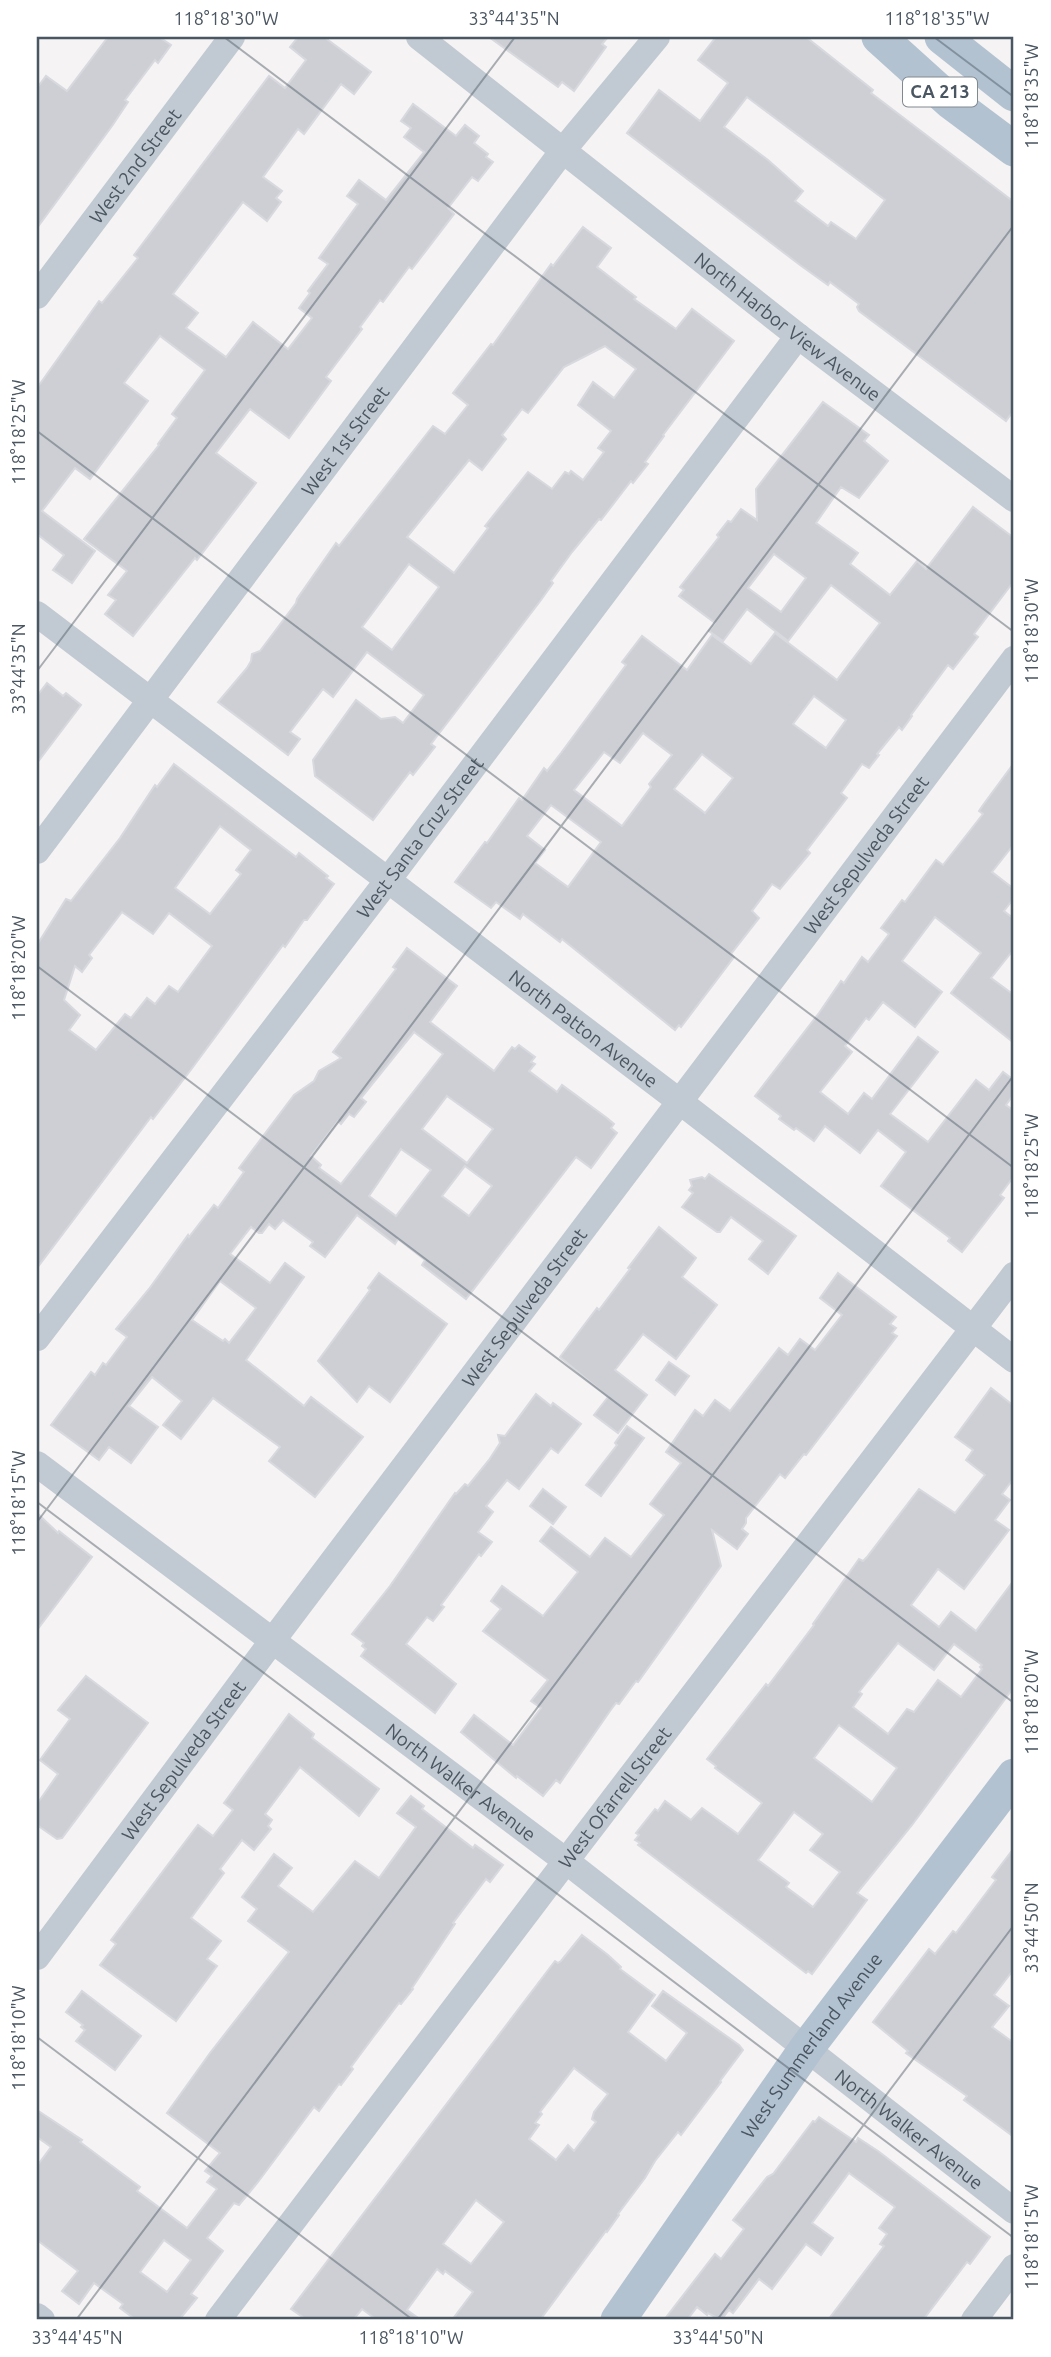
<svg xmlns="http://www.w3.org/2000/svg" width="1051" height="2357" font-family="Ubuntu,sans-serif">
  <rect width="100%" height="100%" fill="#f5f3f3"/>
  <g fill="#cdcfd5" stroke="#d7d9de" stroke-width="2" fill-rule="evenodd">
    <polygon points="108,37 159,37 171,45 158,63 155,60 125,100 128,102 112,126 37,228 37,88 46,76 67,91"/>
    <polygon points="298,37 324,37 371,72 354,94 341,84 304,134 298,129 263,177 282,191 276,198 281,202 267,221 243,202 173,294 198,313 186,328 226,357 253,322 288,349 312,318 299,308 310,293 308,291 328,264 319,258 358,204 347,196 359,180 386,200 424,152 404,137 411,128 401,121 413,104 456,136 465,125 479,136 474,143 488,154 486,157 493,162 478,181 472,177 448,208 454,214 412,269 409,267 383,302 380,300 360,327 362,329 326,377 331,381 289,438 250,409 216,453 256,483 197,560 195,558 133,636 105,614 116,600 108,595 127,571 84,539 159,445 158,444 177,418 172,414 205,370 160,336 124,383 148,401 90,479 75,468 42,511 95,551 72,583 53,570 64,555 37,534 37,388 99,301 102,303 138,258 134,255 269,76 285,88 306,60 290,47"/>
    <polygon points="489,37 608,37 602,44 606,47 574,91 562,82 558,87"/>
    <path d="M716,37H806L873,90L871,93L1014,202V410L1006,421L859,311L857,307L859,304L830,282L828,285L800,265L627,133L659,90L700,121L728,83L698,60ZM747,97L885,200L856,239L831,222L828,226L795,201L803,191L768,160L724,127Z"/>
    <path d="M583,227L611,248L597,267L636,297L634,299L676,329L692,309L734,341L663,435L664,436L645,462L648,464L633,483L631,481L601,520L599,519L572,552L551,581L553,583L541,600L431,744L435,747L413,775L410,772L373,820L315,776L313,760L356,700L381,719L395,717L403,723L424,695L367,652L333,697L323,689L290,732L300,739L288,755L218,702L247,668L251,661L252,654L260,651L296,603L297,599L336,543L339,546L433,426L445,434L468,405L453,393L491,344L493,345L551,264L553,266ZM605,346L636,369L614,398L593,382L578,405L611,431L598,448L604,452L583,480L571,471L569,474L565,472L552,489L528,472L485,526L488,528L454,573L407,537L469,460L482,470L506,439L502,435L522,409L528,413L564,367ZM409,564L439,587L392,650L362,627Z"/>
    <path d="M823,402L869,435L864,441L888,461L859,498L841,487L816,523L858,553L850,564L890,595L917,561L926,569L973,507L1014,538V581L974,634L978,637L953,669L948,665L911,715L912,716L902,730L899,727L877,754L879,755L869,768L862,764L841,793L847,798L807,850L810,853L780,889L772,884L752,911L759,918L731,954L734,957L681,1027L679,1025L675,1030L562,939L560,942L523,914L520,919L496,902L491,908L455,882L485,842L487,843L519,798L522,800L544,768L547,771L561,753L626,665L622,662L642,636L687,670L712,635L751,664L775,633L837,680L880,623L831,585L788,641L747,609L723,641L709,631L715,623L679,596L684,590L680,587L719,537L717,535L728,521L731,522L741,509L757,520L756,489ZM774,554L806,578L781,612L748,588ZM814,696L846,720L826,748L793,724ZM643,733L672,755L649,784L651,787L622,826L574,790L604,752L620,763ZM702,754L733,778L705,813L674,789ZM551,805L601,842L568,887L535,863L545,850L527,836Z"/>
    <polygon points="47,683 63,696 66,693 81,705 37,763 37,696"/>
    <polygon points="1014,763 1014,844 992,872 1014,889 1014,898 1004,911 1014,919 1014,949 991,978 1014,995 1014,1043 951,993 981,953 935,917 902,961 942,992 915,1027 883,1002 869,1020 866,1018 845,1046 852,1052 820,1092 848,1114 864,1093 872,1099 918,1037 938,1052 890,1114 928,1142 976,1080 989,1090 1003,1072 1014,1080 1014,1094 1006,1105 1014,1111 1014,1176 1000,1195 1004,1198 962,1252 948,1241 950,1238 881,1186 906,1152 878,1130 860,1153 825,1126 814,1141 796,1128 794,1130 779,1119 781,1116 755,1096 819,1013 841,981 844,983 862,957 868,962 889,934 881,928 902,900 905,902 936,860 943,865 983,814 979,811 983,805"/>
    <path d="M174,764L296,857L299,853L328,876L326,878L334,884L307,920H304L285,947L283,945L190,1071L153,1119L151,1117L37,1268V945L66,899L71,901L120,838L155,785L157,787ZM220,826L251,850L236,870L241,874L210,914L175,888ZM122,912L153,934L169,913L212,946L178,992L169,986L155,1004L147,998L131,1018L125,1014L96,1050L69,1030L80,1015L64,1000L75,966L82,972L92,958L89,955Z"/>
    <path d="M407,948L457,986L430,1022L494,1071L512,1047L515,1049L519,1045L535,1057L531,1062L535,1064L529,1071L557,1092L562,1085L607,1118L614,1124L611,1128L617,1133L591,1168L576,1157L466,1299L422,1265L425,1260L398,1239L395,1244L357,1215L325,1257L310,1246L313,1242L283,1220L275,1229L269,1224L262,1233H259L251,1227L230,1254L270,1283L285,1263L304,1277L246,1360L304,1406L311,1397L363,1437L315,1497L269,1461L280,1447L213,1398L181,1439L163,1425L182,1401L152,1377L129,1406L158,1427L131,1463L109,1447L99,1460L51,1425L91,1372L95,1375L103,1363L106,1365L127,1337L116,1329L149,1289L188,1235L189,1237L214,1205L218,1208L244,1172L239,1168L294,1095L314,1081L319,1071L341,1058L333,1052L396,969L393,967ZM414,1032L443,1054L341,1184L319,1168L321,1165L311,1156L338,1121L341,1124L349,1114L354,1117L366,1102L361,1098ZM447,1096L493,1129L467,1163L422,1129ZM401,1149L431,1170L396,1216L369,1196ZM465,1166L492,1186L469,1216L442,1196ZM220,1281L256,1308L229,1343L225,1339L223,1341L192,1320Z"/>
    <polygon points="709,1174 796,1236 768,1274 749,1259 763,1241 731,1217 720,1232 717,1232 682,1207 693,1193 689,1190 692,1186 690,1180 702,1177 705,1179"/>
    <polygon points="659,1227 696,1258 682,1277 717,1305 676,1359 643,1334 615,1370 647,1395 618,1433 594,1415 608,1397 560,1357 597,1308 599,1310 630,1269 628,1268"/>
    <polygon points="379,1273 447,1324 390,1402 369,1386 357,1402 318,1361 370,1290 368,1288"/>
    <polygon points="838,1273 896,1317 890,1324 896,1328 892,1333 897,1336 806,1455 804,1454 785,1478 780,1474 746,1518 746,1523 742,1529 748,1534 737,1549 712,1530 721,1566 638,1682 636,1681 619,1704 616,1703 610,1711 560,1783 556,1780 543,1796 517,1776 516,1778 461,1732 474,1715 513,1745 541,1708 531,1701 548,1680 483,1631 501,1609 491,1601 502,1586 543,1616 578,1572 540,1541 551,1527 590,1557 605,1538 631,1557 664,1515 650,1504 681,1463 666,1452 695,1410 703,1416 715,1400 730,1411 779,1348 788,1355 800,1339 815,1350 842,1315 820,1298"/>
    <polygon points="669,1362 689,1376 675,1395 656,1380"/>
    <path d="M991,1388L1014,1406V1478L1002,1494L1010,1500L995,1520L1009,1530L964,1589L938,1569L911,1605L939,1627L951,1612L976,1631L1014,1580V1687L912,1825L857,1893L867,1900L812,1974L808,1971L806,1973L638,1845L640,1843L635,1840L639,1835L636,1833L655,1809L658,1811L665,1801L691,1820L702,1808L738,1834L762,1803L715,1768L716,1766L707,1759L766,1684L768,1686L814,1625L813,1624L859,1559L863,1561L867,1557L919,1489L955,1513L985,1475L966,1460L973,1450L955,1437ZM898,1643L934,1670L954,1644L982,1665L980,1667L982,1669L961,1697L938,1680L914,1712L907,1709L888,1734L853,1707L862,1694L859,1692ZM839,1725L897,1768L872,1802L814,1758ZM794,1812L823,1834L810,1850L840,1872L813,1907L786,1887L789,1883L758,1860Z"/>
    <polygon points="536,1394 551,1406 553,1403 581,1424 558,1453 551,1448 519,1489 507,1480 486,1506 493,1512 478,1532 492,1542 481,1556 479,1554 441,1605 444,1607 433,1621 427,1617 406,1644 456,1684 435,1713 361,1656 366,1649 362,1646 364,1643 352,1634 390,1586 455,1493 456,1494 465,1484 468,1486 489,1460 500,1443 498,1435 505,1436"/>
    <polygon points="627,1426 644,1438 601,1496 586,1485 617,1445 615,1443"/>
    <polygon points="543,1489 566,1507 553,1524 530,1506"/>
    <polygon points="37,1513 58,1533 59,1531 92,1557 37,1630"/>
    <polygon points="86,1676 148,1723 62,1838 57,1839 37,1825 37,1804 58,1774 40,1760 70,1719 58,1710"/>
    <polygon points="289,1714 314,1734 312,1738 379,1789 359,1816 300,1767 265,1814 272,1820 268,1826 271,1829 254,1850 242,1840 220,1869 224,1873 191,1918 221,1941 207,1959 217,1966 176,2021 100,1965 116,1944 111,1940 198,1825 213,1836 233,1810 224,1803"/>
    <path d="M411,1796L424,1806L422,1809L473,1848L475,1845L503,1865L490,1882L486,1879L453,1923L455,1924L412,1988L413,1989L401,2004L399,2003L374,2036L351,2067L353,2069L341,2085L339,2084L319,2111L314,2107L258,2182L239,2205L234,2203L207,2238L223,2251L191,2294L197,2298L179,2320H136L120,2308L123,2304L94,2283L79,2304L62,2291L78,2271L37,2240V2166L51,2147L37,2137V2110L82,2140L80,2142L140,2187L137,2191L187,2228L217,2189L207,2182L212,2176L205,2171L220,2153L167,2113L210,2053L289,1952L248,1921L257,1909L242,1897L274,1854L292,1868L278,1886L313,1912L355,1861L379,1878L416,1827L397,1813ZM164,2240L191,2260L167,2292L140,2272Z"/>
    <polygon points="1014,1848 1014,1969 994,1995 1009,2006 992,2027 1014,2043 1014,2137 964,2100 967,2096 906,2053 908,2051 873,2022 929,1949 935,1954 953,1931 956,1933 996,1880 992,1877"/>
    <path d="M582,1935L608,1955L621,1967L620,1969L655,1995L628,2032L666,2061L687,2033L652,2006L663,1991L739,2045L743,2050L720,2081L721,2082L681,2135L678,2132L655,2161L645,2178L618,2214L619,2215L607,2232L606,2231L540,2320H452L473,2292L445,2271L443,2274L437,2269L407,2310L421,2320H377L362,2309L353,2320H307L291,2309L555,1961L558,1963L561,1961ZM574,2068L608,2094L594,2112L592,2119L596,2122L574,2151L568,2145L556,2160L529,2139L539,2125L535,2123L542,2114L540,2112ZM476,2200L504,2222L471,2264L443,2244Z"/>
    <polygon points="82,1991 141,2036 115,2070 76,2041 85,2030 81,2027 83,2025 66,2012"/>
    <polygon points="819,2117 856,2142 858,2138 878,2151 990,2237 970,2264 967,2262 923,2320 828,2320 884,2246 880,2244 887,2234 879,2228 895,2207 849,2173 812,2223 833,2238 821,2255 806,2244 772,2289 759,2279 733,2313 729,2310 721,2320 708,2313 707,2315 697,2307 687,2320 664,2320 715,2254 721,2259 744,2229 733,2220 767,2177 773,2174 813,2121 815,2122"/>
  </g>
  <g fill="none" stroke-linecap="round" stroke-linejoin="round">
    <g stroke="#c1cad2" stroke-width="26">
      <path id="s1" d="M419,37L798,336L1014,499"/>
      <path id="s2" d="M37,296L232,37"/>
      <path id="s3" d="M37,614L679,1101L1014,1360"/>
      <path id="s4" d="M37,851L564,149L657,37"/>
      <path id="s5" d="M37,1338L388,880L798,336"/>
      <path id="s6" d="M37,1464L566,1861L1014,2211"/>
      <path id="s7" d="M37,1957L273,1640L1014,659"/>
      <polyline points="37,2316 42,2320"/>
      <path id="s8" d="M218,2320L566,1861L1014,1275"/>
      <polyline points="974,2320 1014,2267"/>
    </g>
    <g stroke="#b3c2d1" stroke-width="35">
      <polyline points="879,37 951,102 1014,149"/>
      <polyline points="942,37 1014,94"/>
      <path id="s9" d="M618,2320L806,2049L1014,1776"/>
    </g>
  </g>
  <path fill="none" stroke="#4a5661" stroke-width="2" stroke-opacity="0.45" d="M224,37L1014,632M934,37L1014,97M37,431L1014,1168M37,671L515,37M37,966L1014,1703M37,1502L1014,2238M37,1522L1014,225M37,2037L413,2320M76,2320L1014,1075M717,2320L1014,1925"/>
  <g text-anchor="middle" stroke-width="6" stroke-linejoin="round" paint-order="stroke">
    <rect fill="#fff" stroke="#808990" stroke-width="2" x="903" y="77.5" width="74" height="29" rx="5"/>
    <g font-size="18" font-weight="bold" fill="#4a5661">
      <text x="940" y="98">CA 213</text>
    </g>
    <g font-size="19" fill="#4a5661" stroke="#fff">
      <text dy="7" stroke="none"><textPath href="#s2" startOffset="163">West 2nd Street</textPath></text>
      <text dy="7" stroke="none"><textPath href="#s1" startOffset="469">North Harbor View Avenue</textPath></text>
      <text dy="7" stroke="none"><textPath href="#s4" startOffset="513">West 1st Street</textPath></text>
      <text dy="7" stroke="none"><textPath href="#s5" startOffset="630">West Santa Cruz Street</textPath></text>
      <text dy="7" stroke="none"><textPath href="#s7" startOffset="1379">West Sepulveda Street</textPath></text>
      <text dy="7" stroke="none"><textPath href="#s3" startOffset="686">North Patton Avenue</textPath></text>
      <text dy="7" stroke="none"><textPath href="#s7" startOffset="812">West Sepulveda Street</textPath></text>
      <text dy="7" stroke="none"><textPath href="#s7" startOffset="245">West Sepulveda Street</textPath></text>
      <text dy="7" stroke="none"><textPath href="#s6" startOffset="530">North Walker Avenue</textPath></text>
      <text dy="7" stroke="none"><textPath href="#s8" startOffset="656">West Ofarrell Street</textPath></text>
      <text dy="7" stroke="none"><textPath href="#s9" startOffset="336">West Summerland Avenue</textPath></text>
      <text dy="7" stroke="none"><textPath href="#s6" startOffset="1097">North Walker Avenue</textPath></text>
    </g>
  </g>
  <rect width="1051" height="2357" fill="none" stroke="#ffffff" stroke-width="77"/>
  <rect x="38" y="38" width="974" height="2280" fill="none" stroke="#4a5661" stroke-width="2.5"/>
  <g font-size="18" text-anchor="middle" fill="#4a5661">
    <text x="226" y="25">118°18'30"W</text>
    <text x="514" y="25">33°44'35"N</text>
    <text x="937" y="25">118°18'35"W</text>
    <text transform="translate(1032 96) rotate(-90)" y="6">118°18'35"W</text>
    <text transform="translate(19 432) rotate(-90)" y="6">118°18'25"W</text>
    <text transform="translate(1032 631) rotate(-90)" y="6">118°18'30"W</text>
    <text transform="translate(19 669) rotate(-90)" y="6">33°44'35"N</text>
    <text transform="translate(19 968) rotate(-90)" y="6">118°18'20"W</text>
    <text transform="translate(1032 1166) rotate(-90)" y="6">118°18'25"W</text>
    <text transform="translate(19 1503) rotate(-90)" y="6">118°18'15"W</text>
    <text transform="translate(1032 1702) rotate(-90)" y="6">118°18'20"W</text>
    <text transform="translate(1032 1928) rotate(-90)" y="6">33°44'50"N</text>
    <text transform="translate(19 2038) rotate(-90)" y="6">118°18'10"W</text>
    <text transform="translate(1032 2237) rotate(-90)" y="6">118°18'15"W</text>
    <text x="77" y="2344">33°44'45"N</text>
    <text x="411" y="2344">118°18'10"W</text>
    <text x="718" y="2344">33°44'50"N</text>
  </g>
</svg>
